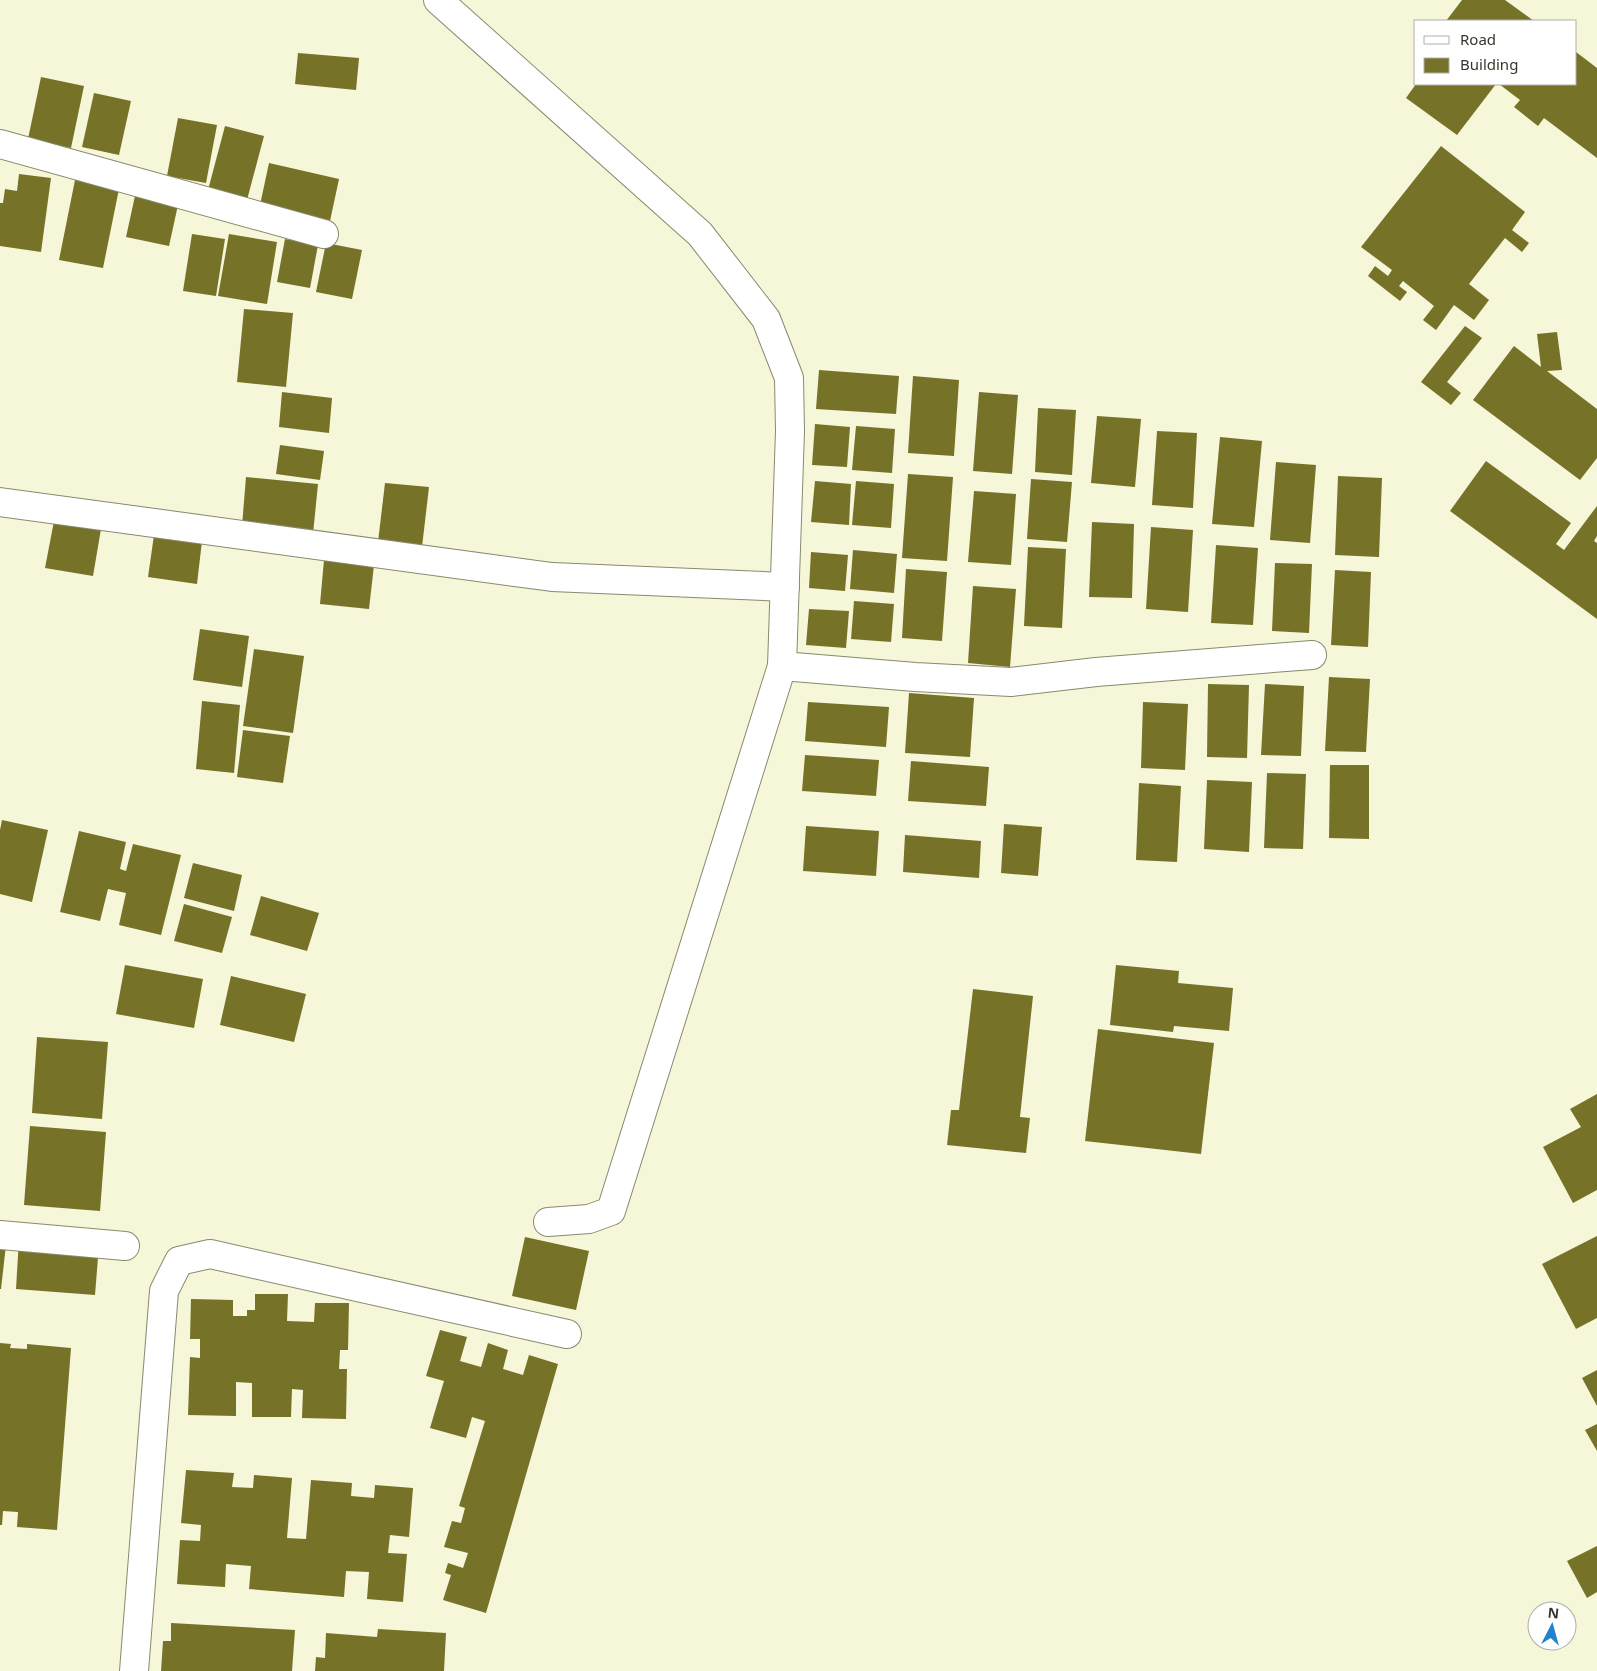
<svg xmlns="http://www.w3.org/2000/svg" width="1597" height="1671" font-family="'Noto Sans',sans-serif">
  <rect width="100%" height="100%" fill="#f6f6d9"/>
  <g fill="#767228">
    <polygon points="1462,0 1505,0 1534,21 1446,21"/>
    <polygon points="1576,52 1597,68 1597,158 1544,118 1538,126 1514,107 1520,100 1499,84 1576,84"/>
    <polygon points="298,53 359,58 356,90 295,84"/>
    <polygon points="41,77 84,86 71,148 28,139"/>
    <polygon points="1416,84 1496,84 1457,135 1406,98"/>
    <polygon points="94,93 131,101 119,155 82,147"/>
    <polygon points="178,118 217,125 206,183 167,176"/>
    <polygon points="225,126 264,136 247,200 208,190"/>
    <polygon points="1441,146 1525,212 1512,230 1529,243 1522,252 1505,238 1469,284 1489,300 1474,320 1454,305 1436,330 1423,320 1434,306 1403,281 1399,286 1407,292 1400,301 1368,276 1375,266 1388,276 1392,270 1361,247"/>
    <polygon points="269,163 339,179 330,221 260,205"/>
    <polygon points="19,174 51,178 41,252 0,246 0,203 3,203 5,189 17,191"/>
    <polygon points="76,175 120,184 103,268 59,260"/>
    <polygon points="135,196 178,205 169,246 126,237"/>
    <polygon points="192,234 225,239 216,296 183,291"/>
    <polygon points="229,234 277,242 267,304 218,296"/>
    <polygon points="285,239 318,245 310,288 277,282"/>
    <polygon points="326,243 362,250 352,299 316,292"/>
    <polygon points="244,309 293,313 286,387 237,382"/>
    <polygon points="1465,326 1482,338 1447,382 1461,393 1451,405 1421,382"/>
    <polygon points="1557,332 1562,370 1547,371 1597,409 1597,458 1580,480 1473,400 1514,346 1541,367 1537,334"/>
    <polygon points="819,370 899,376 896,414 816,409"/>
    <polygon points="913,376 959,380 954,456 908,453"/>
    <polygon points="282,392 332,398 329,433 279,427"/>
    <polygon points="979,392 1018,395 1012,474 973,471"/>
    <polygon points="1038,408 1076,410 1072,475 1035,472"/>
    <polygon points="1097,416 1141,419 1135,487 1091,483"/>
    <polygon points="815,424 850,427 847,467 812,465"/>
    <polygon points="856,426 895,429 892,473 852,470"/>
    <polygon points="1157,431 1197,433 1193,508 1152,505"/>
    <polygon points="1220,437 1262,441 1254,527 1212,524"/>
    <polygon points="280,445 324,451 320,480 276,474"/>
    <polygon points="1486,461 1571,523 1556,544 1564,550 1597,506 1597,536 1594,541 1597,543 1597,619 1450,511"/>
    <polygon points="1276,462 1316,465 1310,543 1270,540"/>
    <polygon points="908,474 953,477 947,561 902,558"/>
    <polygon points="1338,476 1382,478 1379,557 1335,555"/>
    <polygon points="246,477 318,484 313,534 242,526"/>
    <polygon points="1031,479 1072,482 1067,542 1027,539"/>
    <polygon points="815,481 851,484 849,525 811,522"/>
    <polygon points="856,481 894,484 891,528 852,525"/>
    <polygon points="385,483 429,487 422,547 378,542"/>
    <polygon points="974,491 1016,494 1011,565 968,562"/>
    <polygon points="54,521 101,529 93,576 45,568"/>
    <polygon points="1092,522 1134,524 1132,598 1089,597"/>
    <polygon points="1151,527 1193,530 1188,612 1146,609"/>
    <polygon points="154,535 202,541 197,584 148,577"/>
    <polygon points="1216,545 1258,548 1253,625 1211,623"/>
    <polygon points="1028,547 1066,549 1062,628 1024,626"/>
    <polygon points="853,550 897,554 894,593 850,589"/>
    <polygon points="811,552 848,555 845,591 809,588"/>
    <polygon points="324,560 374,565 369,609 320,604"/>
    <polygon points="1275,563 1312,564 1309,633 1272,631"/>
    <polygon points="906,569 947,572 942,641 902,638"/>
    <polygon points="1335,570 1371,572 1368,647 1331,645"/>
    <polygon points="973,586 1016,589 1010,667 968,663"/>
    <polygon points="854,601 894,604 891,642 851,639"/>
    <polygon points="809,609 849,611 846,648 806,645"/>
    <polygon points="200,629 249,636 242,687 193,680"/>
    <polygon points="254,649 304,656 293,733 243,726"/>
    <polygon points="1329,677 1370,679 1366,752 1325,751"/>
    <polygon points="1208,684 1249,685 1247,758 1207,757"/>
    <polygon points="1265,684 1304,686 1301,756 1261,755"/>
    <polygon points="909,693 974,698 970,757 905,753"/>
    <polygon points="202,701 240,705 234,773 196,769"/>
    <polygon points="808,702 889,707 886,747 805,741"/>
    <polygon points="1143,702 1188,704 1185,770 1141,768"/>
    <polygon points="243,730 290,736 283,783 237,777"/>
    <polygon points="805,755 879,760 876,796 802,791"/>
    <polygon points="911,761 989,767 986,806 908,801"/>
    <polygon points="1330,765 1369,765 1369,839 1329,838"/>
    <polygon points="1267,773 1306,774 1303,849 1264,848"/>
    <polygon points="1207,780 1252,782 1249,852 1204,849"/>
    <polygon points="1139,783 1181,786 1177,862 1136,860"/>
    <polygon points="2,820 48,830 32,902 0,894 0,830"/>
    <polygon points="1004,824 1042,827 1038,876 1001,873"/>
    <polygon points="806,826 879,831 876,876 803,871"/>
    <polygon points="79,831 126,842 120,869 126,871 133,844 181,855 161,935 119,925 126,893 108,889 100,921 60,912"/>
    <polygon points="905,835 981,841 979,878 903,872"/>
    <polygon points="193,863 242,875 234,911 184,898"/>
    <polygon points="261,896 319,913 307,951 250,935"/>
    <polygon points="184,904 232,917 222,953 174,941"/>
    <polygon points="125,965 203,979 194,1028 116,1014"/>
    <polygon points="1116,965 1179,971 1178,983 1233,988 1229,1031 1174,1026 1173,1032 1110,1025"/>
    <polygon points="231,976 306,994 294,1042 220,1025"/>
    <polygon points="973,989 1033,996 1020,1117 1030,1118 1026,1153 947,1145 951,1110 959,1110"/>
    <polygon points="1098,1029 1214,1043 1201,1154 1085,1141"/>
    <polygon points="37,1037 108,1042 102,1119 32,1113"/>
    <polygon points="1597,1094 1597,1190 1573,1203 1543,1147 1581,1127 1570,1109"/>
    <polygon points="30,1126 106,1132 100,1211 24,1205"/>
    <polygon points="1597,1236 1597,1318 1576,1329 1542,1264"/>
    <polygon points="525,1237 589,1251 576,1310 512,1296"/>
    <polygon points="19,1239 99,1245 95,1295 16,1289"/>
    <polygon points="0,1245 6,1245 1,1289 0,1289"/>
    <polygon points="255,1294 288,1294 287,1321 314,1322 315,1303 349,1303 348,1350 340,1350 339,1369 347,1369 346,1419 302,1418 303,1390 292,1389 291,1417 252,1417 252,1383 236,1382 236,1416 188,1415 190,1357 200,1358 200,1339 190,1339 191,1299 233,1300 233,1316 247,1316 247,1310 255,1310"/>
    <polygon points="440,1330 467,1337 460,1361 481,1367 488,1343 508,1350 503,1369 523,1375 529,1355 558,1364 486,1613 443,1600 451,1575 445,1573 448,1563 463,1568 468,1553 444,1547 452,1521 461,1523 465,1508 459,1506 485,1421 472,1417 466,1438 430,1428 444,1381 426,1376"/>
    <polygon points="0,1343 11,1344 10,1348 27,1349 27,1344 71,1348 57,1530 17,1527 18,1512 3,1511 2,1525 0,1525"/>
    <polygon points="1597,1370 1597,1406 1582,1378"/>
    <polygon points="1597,1424 1597,1451 1585,1430"/>
    <polygon points="186,1470 234,1473 232,1487 253,1488 254,1475 292,1478 287,1538 306,1539 311,1480 352,1483 351,1496 374,1498 375,1485 413,1488 409,1537 390,1535 388,1553 407,1554 403,1602 367,1599 369,1572 346,1571 344,1597 249,1589 251,1566 226,1564 225,1587 177,1584 180,1540 200,1541 201,1525 181,1523"/>
    <polygon points="1597,1546 1597,1592 1587,1598 1567,1561"/>
    <polygon points="171,1623 295,1630 292,1671 161,1671 163,1641 171,1641"/>
    <polygon points="378,1629 446,1633 444,1671 315,1671 316,1657 325,1658 326,1633 377,1637"/>
  </g>
  <g fill="none" stroke-linecap="round" stroke-linejoin="round">
    <defs>
      <g id="minor">
        <polyline points="438,0 700,234 766,319 789,378 790,431 782,666 915,677 1011,682 1096,672 1312,655"/>
        <polyline points="0,144 324,234"/>
        <polyline points="0,502 552,577 785,587"/>
        <polyline points="548,1222 589,1219 611,1211 782,666"/>
        <polyline points="0,1235 125,1246"/>
        <polyline points="134,1671 164,1291 179,1261 210,1254 567,1334"/>
      </g>
    </defs>
    <use href="#minor" stroke="#89896f" stroke-width="30"/>
    <use href="#minor" stroke="#fff" stroke-width="28"/>
  </g>
  <rect x="1414" y="20" width="162" height="65" fill="#ffffff" stroke="#afafaa"/>
  <rect x="1424" y="36" width="25" height="8" fill="#ffffff" stroke="#afafaa"/>
  <text x="1460" y="45" font-size="15" fill="#36362b">Road</text>
  <rect x="1424" y="58" width="25" height="15" fill="#767228" stroke="#afafaa"/>
  <text x="1460" y="70" font-size="15" fill="#36362b">Building</text>
  <g transform="translate(1552 1626) rotate(6)"><circle r="24" fill="#ffffff" stroke="#afafaa"/>
  <path d="M0-4L9 19L0 12L-9 19Z" fill="#2083ce"/>
  <text y="-8" font-size="14" font-weight="bold" text-anchor="middle" fill="#36362b">N</text>
  </g>
</svg>
